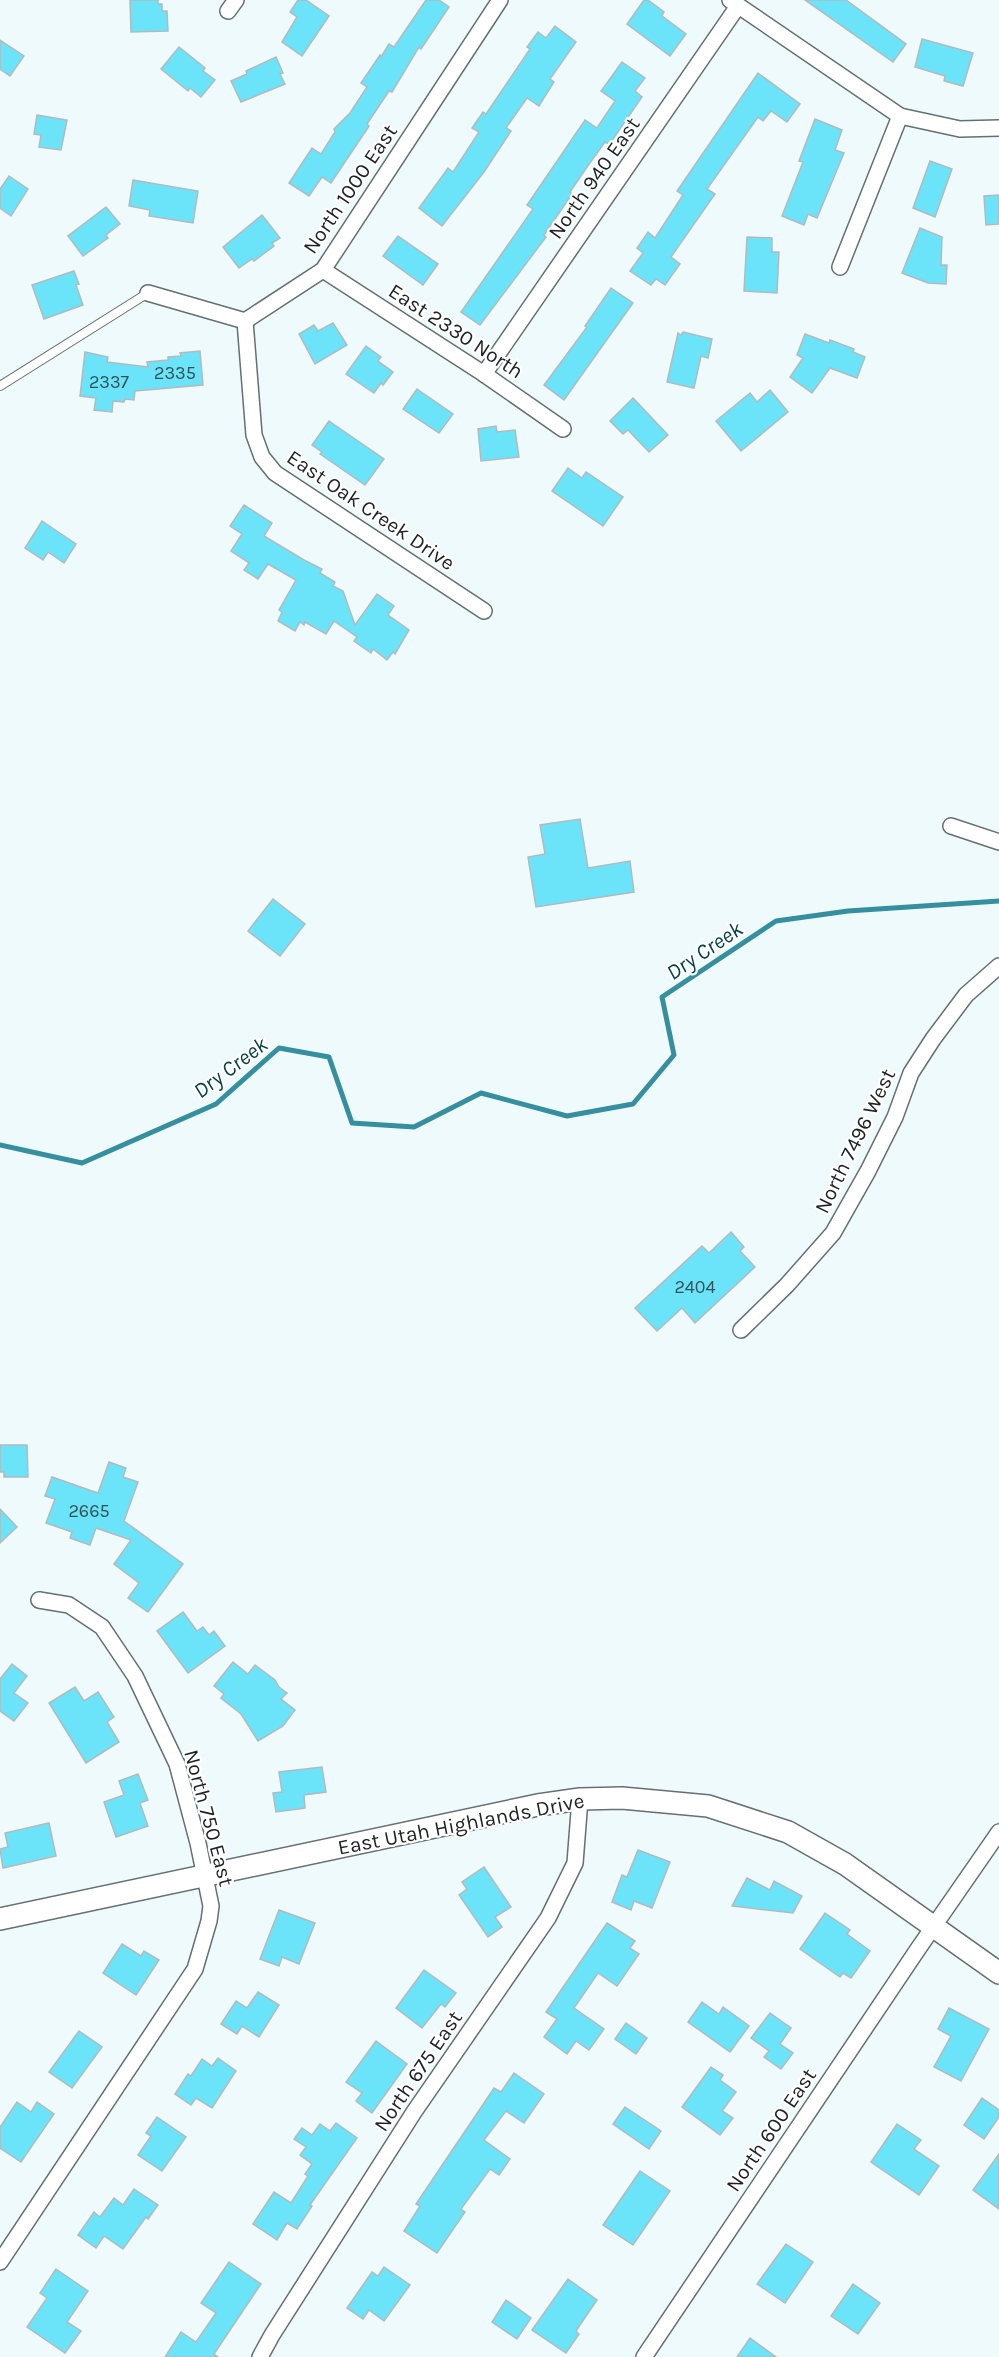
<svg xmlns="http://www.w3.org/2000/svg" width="999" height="2357" font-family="Karla,sans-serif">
  <rect width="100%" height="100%" fill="#effafc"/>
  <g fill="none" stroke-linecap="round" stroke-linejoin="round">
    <polyline stroke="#358f9e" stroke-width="5" points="0,1145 82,1163 216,1104 279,1048 329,1057 352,1123 414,1127 481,1093 567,1116 633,1104 674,1055 662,997 776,921 848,911 999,901"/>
  </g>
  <g fill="#6be4f9" stroke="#b1bbbd" stroke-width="1.5">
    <polygon points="130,0 158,0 158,4 162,4 162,11 167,11 168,31 131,32"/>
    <polygon points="298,0 306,0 329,16 302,56 282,42 297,17 290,12"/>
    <polygon points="426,0 439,0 449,7 421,49 419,47 392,92 389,91 367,124 369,126 331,183 322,177 309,196 289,183 312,148 321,154 335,132 334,129 350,113 367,87 361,83 380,55 381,57 389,44 394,47"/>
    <polygon points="644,0 648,0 664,12 662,16 686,34 670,56 627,24"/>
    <polygon points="805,0 846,0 906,44 893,62"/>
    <polygon points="555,26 576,42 550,79 554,82 539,106 527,98 506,128 511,131 484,172 442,226 419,208 448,168 453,172 479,132 472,128 483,112 486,114 530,49 527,47 538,32 546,38"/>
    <polygon points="922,39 973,53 963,86 944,81 945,76 915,67"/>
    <polygon points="0,40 24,56 10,76 0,69"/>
    <polygon points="179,47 205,68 203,71 215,80 201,97 190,88 188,91 161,69"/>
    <polygon points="276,57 283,73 280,74 285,84 241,102 231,81 247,74 246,71"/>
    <polygon points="622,62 645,78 635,91 642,97 609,145 605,142 587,167 570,192 572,194 544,235 546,237 480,325 461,312 533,209 527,205 585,120 597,128 615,101 601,91"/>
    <polygon points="758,73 800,104 787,122 771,111 763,121 758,117 707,189 715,194 671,257 680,264 665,285 656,279 651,285 630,271 643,253 637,248 648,232 655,238 683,195 677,191"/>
    <polygon points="37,115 67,120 61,150 39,147 41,135 34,134"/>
    <polygon points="815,119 842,130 835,150 844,153 817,218 808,214 804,225 782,216 803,162 799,161"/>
    <polygon points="930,161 952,169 935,217 913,208"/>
    <polygon points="9,176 28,189 11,216 0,208 0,189"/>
    <polygon points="133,180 198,191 193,223 149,216 150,210 129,206"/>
    <polygon points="999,195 999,224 986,225 984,196"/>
    <polygon points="106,207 120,224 106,235 108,238 83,256 68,236"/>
    <polygon points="262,215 280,238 272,243 274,246 254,261 252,259 239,268 223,247"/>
    <polygon points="920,228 942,237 941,265 947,265 946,284 928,283 902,273"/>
    <polygon points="398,236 438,264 423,285 383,256"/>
    <polygon points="747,237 772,238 772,252 779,252 777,293 744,291"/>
    <polygon points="74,271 79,284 76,285 83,305 44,319 32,285"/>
    <polygon points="611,288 633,303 564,400 544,385 587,327 585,326"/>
    <polygon points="333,323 347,345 315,364 299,334 314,325 318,331"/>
    <polygon points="683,332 712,339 708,358 701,356 694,388 667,382 678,333 681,335"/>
    <polygon points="805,334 829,343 830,340 854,349 853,352 865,357 857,378 830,368 812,393 790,377 803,358 797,355"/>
    <polygon points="366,346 381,357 378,361 393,372 383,385 381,383 374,393 346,374"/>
    <polygon points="200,351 203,385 135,391 134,400 125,399 124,402 113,401 112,412 94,410 96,398 80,396 85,352 108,357 107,362 148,367 147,362 168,360 168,357 181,356 180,353"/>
    <polygon points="417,389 453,414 439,433 403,409"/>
    <polygon points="770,390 788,412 741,451 716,421 750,393 757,402"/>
    <polygon points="633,398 668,435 649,452 628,430 623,434 610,421"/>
    <polygon points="329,421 384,459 365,485 320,454 322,452 312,445"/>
    <polygon points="496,426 497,432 515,430 519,457 481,461 478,429"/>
    <polygon points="568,468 582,478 586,472 623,497 603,526 552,491"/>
    <polygon points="244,505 272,523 264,536 304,560 322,569 320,573 335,582 333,586 343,591 355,625 377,594 394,606 388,615 409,630 395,654 393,652 387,660 373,649 371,653 354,641 357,637 334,621 326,634 305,622 304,625 300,622 295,631 278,621 282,612 279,610 296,580 268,564 258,579 244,570 249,563 231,551 242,534 230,526"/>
    <polygon points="42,521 76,544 64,563 48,552 43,560 25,548"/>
    <polygon points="580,819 588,868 630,861 634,892 536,907 528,857 545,854 540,825"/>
    <polygon points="273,899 305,924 280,956 248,931"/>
    <polygon points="731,1232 744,1247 740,1251 755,1267 695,1323 682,1308 657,1331 635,1308 702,1246 709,1253"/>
    <polygon points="0,1445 27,1445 28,1477 4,1477 4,1472 0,1472"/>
    <polygon points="109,1462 126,1468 123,1477 138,1482 124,1521 183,1564 148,1612 128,1598 139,1583 114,1564 131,1540 96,1528 90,1545 70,1538 72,1532 46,1523 55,1499 45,1496 52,1477 98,1493"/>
    <polygon points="0,1509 17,1527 0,1543"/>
    <polygon points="183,1612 197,1631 203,1627 209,1635 214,1631 225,1646 188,1673 157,1631"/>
    <polygon points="233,1662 248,1674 255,1665 275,1680 279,1687 287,1693 281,1699 295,1710 283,1726 258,1741 241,1714 221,1698 224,1694 214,1686"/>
    <polygon points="12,1664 27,1676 14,1693 28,1703 14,1721 0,1711 0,1679"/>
    <polygon points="75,1687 84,1701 98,1692 114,1717 107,1722 119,1742 86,1763 49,1703"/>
    <polygon points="322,1767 326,1792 304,1795 305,1808 276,1812 273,1793 282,1792 279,1772"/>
    <polygon points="138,1774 148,1800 140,1803 148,1826 116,1837 104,1802 124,1795 119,1781"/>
    <polygon points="49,1823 56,1856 3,1868 0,1849 8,1847 5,1833"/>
    <polygon points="638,1850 670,1862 652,1908 634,1901 631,1910 612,1902 622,1875 627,1877"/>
    <polygon points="484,1867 511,1907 495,1917 502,1927 488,1937 459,1895 467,1889 462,1882"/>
    <polygon points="747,1878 770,1890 774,1881 802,1896 793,1913 732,1906"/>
    <polygon points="279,1910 315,1923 299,1964 282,1957 279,1966 260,1959"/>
    <polygon points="825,1913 850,1930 847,1934 870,1951 851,1978 843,1973 840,1977 800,1949"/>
    <polygon points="607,1923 635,1941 630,1948 639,1954 617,1986 598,1973 574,2008 604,2029 589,2050 576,2041 567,2054 544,2037 557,2019 546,2012"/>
    <polygon points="122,1944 141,1956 144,1951 159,1960 136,1995 103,1973"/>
    <polygon points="424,1970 456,1993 445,2007 441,2004 422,2028 396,2008"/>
    <polygon points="258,1992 279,2005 259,2037 242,2026 237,2034 221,2024 236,2001 247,2008"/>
    <polygon points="702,2002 719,2014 723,2007 749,2026 730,2052 688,2022"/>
    <polygon points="949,2008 989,2029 961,2081 934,2067 951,2036 938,2029"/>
    <polygon points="770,2013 791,2028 780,2044 793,2053 781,2069 764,2057 769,2051 751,2038"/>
    <polygon points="626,2023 647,2038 636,2054 615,2039"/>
    <polygon points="79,2031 102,2047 72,2088 49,2072"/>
    <polygon points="376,2041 407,2064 372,2113 356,2101 362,2093 346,2082"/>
    <polygon points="218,2058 236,2071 212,2108 196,2098 191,2105 175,2094 188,2074 191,2076 202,2059 212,2066"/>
    <polygon points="711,2067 723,2075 720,2080 736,2092 722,2111 733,2118 720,2135 682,2107"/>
    <polygon points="514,2073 544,2094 524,2123 506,2111 484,2140 510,2159 499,2175 490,2169 461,2209 465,2212 437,2253 404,2231 420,2206 416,2204 484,2103 494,2088 501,2092"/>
    <polygon points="982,2098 999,2110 999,2117 984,2139 964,2125"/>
    <polygon points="17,2102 31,2112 37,2102 54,2114 21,2162 0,2148 0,2127"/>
    <polygon points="625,2107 661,2131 649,2149 613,2124"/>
    <polygon points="157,2117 186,2137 162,2171 138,2155 151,2136 146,2133"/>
    <polygon points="336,2123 357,2138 310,2205 312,2206 297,2229 287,2223 277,2240 253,2224 274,2192 291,2203 308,2176 305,2174 312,2164 300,2155 306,2147 294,2139 302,2128 312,2135 320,2124 330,2131"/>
    <polygon points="897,2124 921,2140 914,2149 939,2166 919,2195 871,2162"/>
    <polygon points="999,2154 999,2209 973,2190"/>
    <polygon points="640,2171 670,2191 633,2245 603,2225"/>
    <polygon points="134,2189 158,2205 148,2219 146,2217 123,2249 104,2236 96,2248 78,2235 94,2212 100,2217 114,2198 123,2205"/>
    <polygon points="786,2244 813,2262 785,2303 757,2284"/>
    <polygon points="229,2262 261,2284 214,2354 218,2357 165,2357 181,2332 196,2342 216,2313 201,2303"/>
    <polygon points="384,2267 410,2285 384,2321 369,2310 363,2319 347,2308 372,2272 378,2276"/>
    <polygon points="56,2269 88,2291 67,2322 81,2331 65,2353 27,2327 47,2298 40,2293"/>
    <polygon points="568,2279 597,2300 576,2331 579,2334 566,2353 532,2330"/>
    <polygon points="853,2284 880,2303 858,2334 831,2316"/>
    <polygon points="506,2300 531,2318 517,2339 492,2322"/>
    <polygon points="750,2338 776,2357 737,2357"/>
  </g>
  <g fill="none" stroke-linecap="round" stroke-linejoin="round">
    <defs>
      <polyline id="lane" points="0,386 148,293"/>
      <g id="street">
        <polyline points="730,0 900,116 960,129 999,128"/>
        <polyline points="228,11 236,0"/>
        <polyline points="840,267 900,116"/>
        <polyline points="323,270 484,374 563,429"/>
        <polyline points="148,293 245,321 323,270 500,0"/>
        <polyline points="245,321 254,435 262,457 275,473 484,611"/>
        <polyline points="484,374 738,6"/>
        <polyline points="951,826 999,842"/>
        <polyline points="741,1330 787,1285 833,1233 868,1171 895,1117 911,1073 933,1039 966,995 999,966"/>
        <polyline points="0,2262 195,1969 209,1921 211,1906 198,1843 177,1764 135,1676 102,1627 69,1605 39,1600"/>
        <polyline points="260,2357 272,2335 414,2112 548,1918 575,1863 580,1799"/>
        <polyline points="644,2357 918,1949 999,1832"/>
      </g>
      <polyline id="secondary" points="0,1919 538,1805 580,1799 622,1798 708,1806 788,1832 845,1864 999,1973"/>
    </defs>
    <use href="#lane" stroke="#666f71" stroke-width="10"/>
    <use href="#street" stroke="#666f71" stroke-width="18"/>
    <use href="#secondary" stroke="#666f71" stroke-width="24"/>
    <use href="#lane" stroke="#fff" stroke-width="8"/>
    <use href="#street" stroke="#fff" stroke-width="15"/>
    <use href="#secondary" stroke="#fff" stroke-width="21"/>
  </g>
  <g text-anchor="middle" stroke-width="4.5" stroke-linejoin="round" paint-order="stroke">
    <g font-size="18" fill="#325258">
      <text x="175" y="379">2335</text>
      <text x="109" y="388">2337</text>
      <text x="695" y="1293">2404</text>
      <text x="89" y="1517">2665</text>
    </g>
    <g font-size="21" fill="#1f2223" stroke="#fff">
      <text transform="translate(594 178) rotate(-55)" y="7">North 940 East</text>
      <text transform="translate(350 189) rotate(-56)" y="7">North 1000 East</text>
      <text transform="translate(456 331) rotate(33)" y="7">East 2330 North</text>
      <text transform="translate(371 510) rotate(34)" y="7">East Oak Creek Drive</text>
      <text transform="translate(855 1141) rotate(-64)" y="7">North 7496 West</text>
      <text transform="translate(209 1818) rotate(75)" y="7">North 750 East</text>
      <text transform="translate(461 1824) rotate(-11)" y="7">East Utah Highlands Drive</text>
      <text transform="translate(418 2071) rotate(-56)" y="7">North 675 East</text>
      <text transform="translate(771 2130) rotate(-56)" y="7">North 600 East</text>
    </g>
    <g font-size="22" font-style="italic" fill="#064149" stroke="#fff">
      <text transform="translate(704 950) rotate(-34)" y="8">Dry Creek</text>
      <text transform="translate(230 1067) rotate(-37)" y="8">Dry Creek</text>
    </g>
  </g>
</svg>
